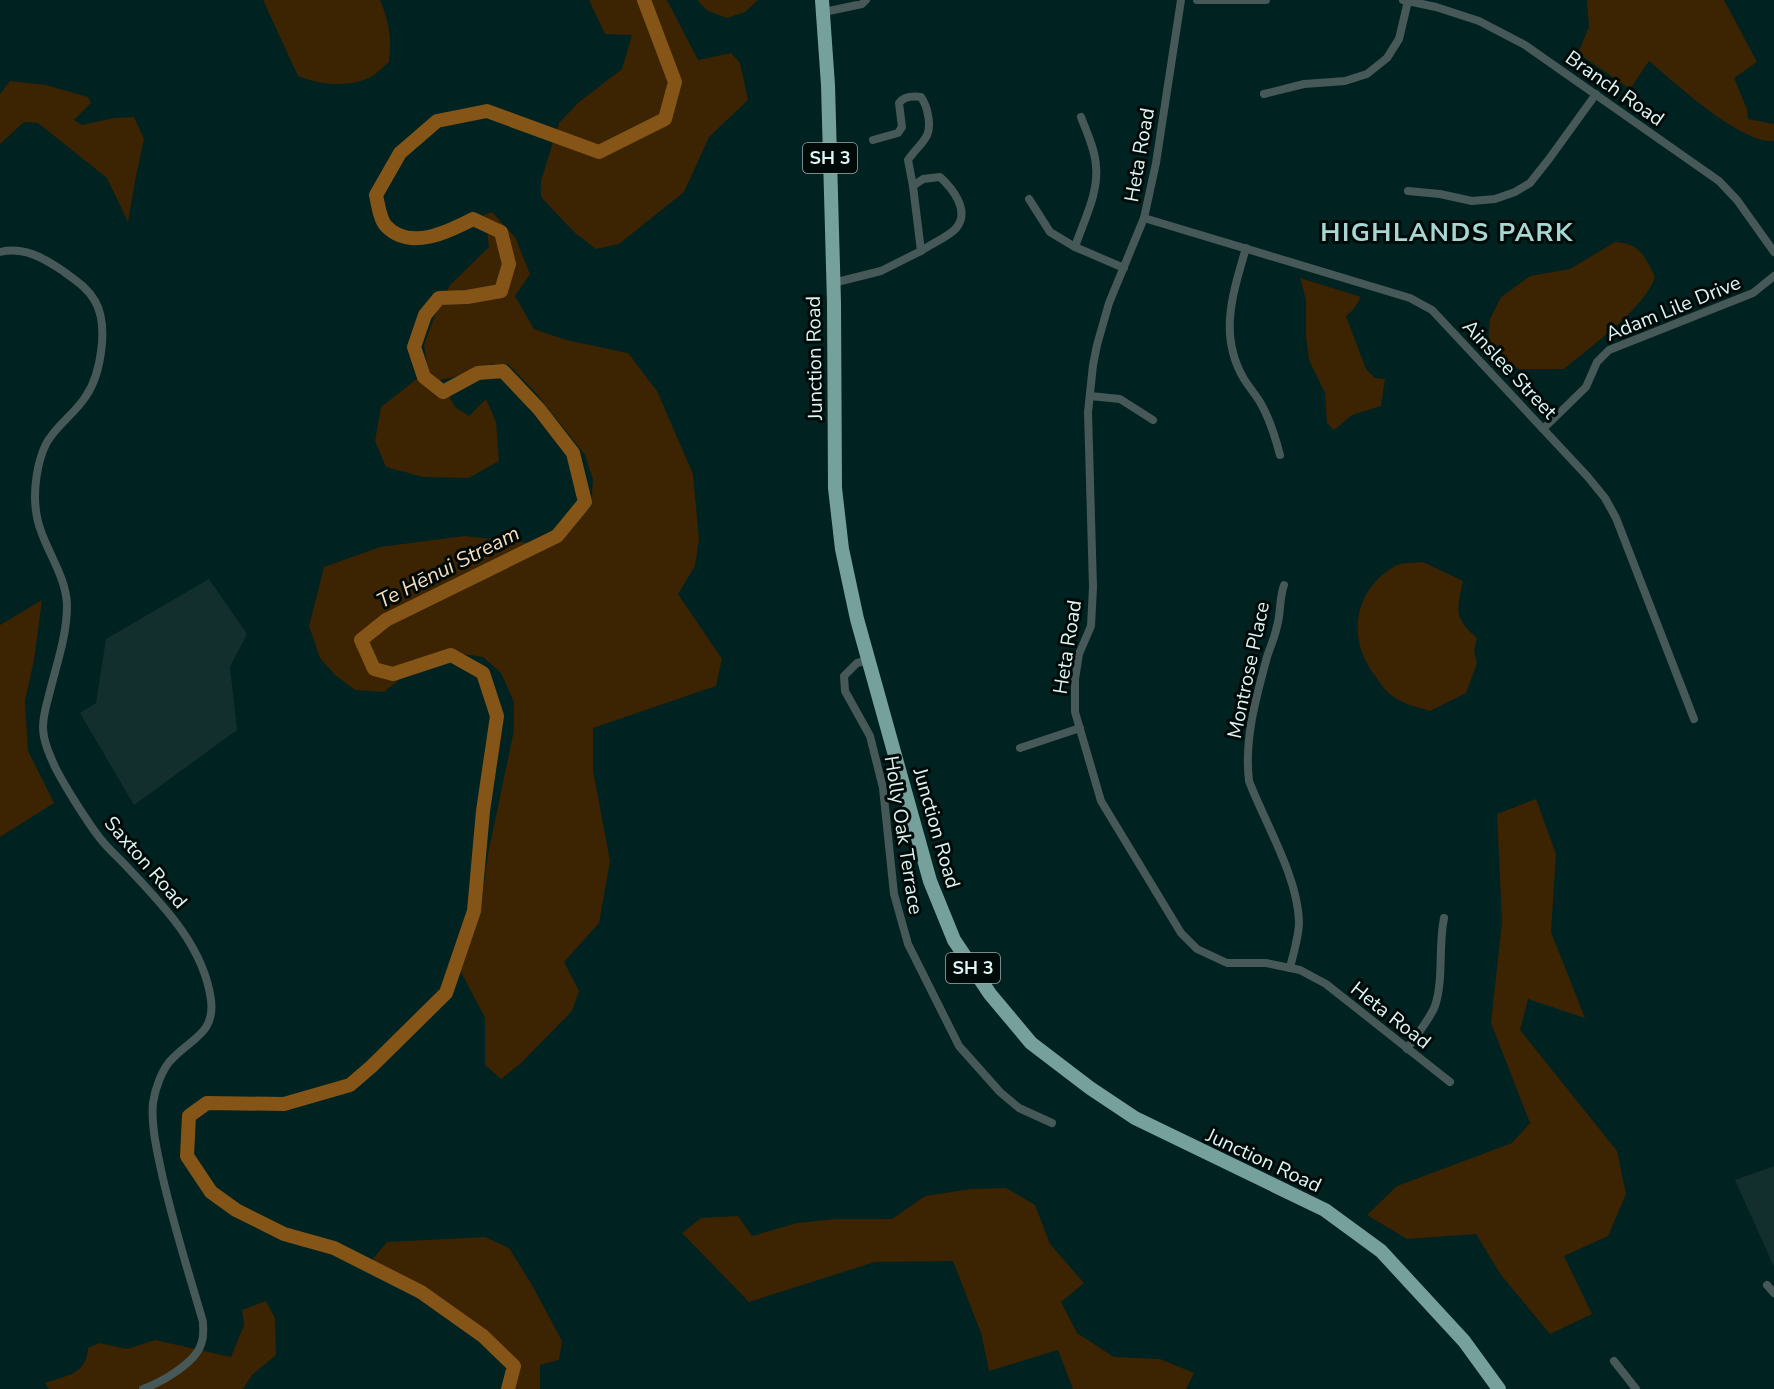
<svg xmlns="http://www.w3.org/2000/svg" width="1774" height="1389" font-family="'Nunito Sans',sans-serif">
  <rect width="100%" height="100%" fill="#002221"/>
  <g fill="#122f2e">
    <polygon points="209,579 247,634 230,667 237,730 134,805 80,713 96,703 106,639"/>
    <polygon points="1774,1166 1774,1267 1735,1180"/>
  </g>
  <g fill="#3c2302">
    <path d="M263,0H380C389,21 392,39 389,62C383,67 377,73 371,77C348,88 320,85 298,76Z"/>
    <polygon points="589,0 667,0 698,60 731,53 740,63 748,100 709,137 684,192 619,244 596,249 574,232 541,197 541,181 559,123 579,102 622,69 632,35 605,34"/>
    <polygon points="697,0 758,0 745,12 727,18 708,11"/>
    <path d="M1587,0H1724L1757,62L1734,78L1747,109L1748,119L1774,124V141C1741,144 1675,83 1649,61L1630,89L1578,53L1589,27Z"/>
    <polygon points="10,81 46,85 88,97 91,103 74,120 82,125 114,118 134,117 144,139 135,181 128,222 107,178 38,123 24,122 0,144 0,94"/>
    <polygon points="492,212 515,237 530,274 515,296 534,329 566,340 628,353 657,391 693,474 699,539 695,566 678,594 722,659 716,686 593,728 593,770 610,861 599,923 564,962 579,991 572,1011 520,1064 501,1079 485,1065 485,1018 460,970 481,908 488,854 514,730 514,702 501,673 483,657 456,653 419,664 384,692 355,690 335,675 320,658 309,626 324,567 380,547 464,536 539,544 570,527 591,507 593,480 585,455 536,393 508,364 492,364 468,374 440,380 455,407 469,416 486,399 496,422 499,461 469,478 423,477 386,467 375,441 381,407 428,370 424,345 435,315 450,285 489,247 487,230 466,222"/>
    <path d="M1615,242C1640,243 1645,257 1655,277C1645,308 1589,348 1564,369H1519L1502,359L1488,344L1490,319L1501,297L1530,276L1570,269Z"/>
    <polygon points="1300,278 1361,297 1353,310 1346,316 1366,369 1375,378 1385,379 1381,406 1352,415 1334,430 1327,423 1325,393 1309,360 1306,336 1306,300"/>
    <path d="M1423,562L1463,581C1457,609 1453,618 1477,638L1474,651L1477,663L1466,693L1430,711C1417,707 1402,704 1391,695C1385,691 1380,683 1376,677C1346,639 1353,590 1395,566C1402,562 1415,563 1423,562Z"/>
    <polygon points="42,600 34,660 25,701 28,751 54,803 0,837 0,625"/>
    <polygon points="1536,799 1556,854 1551,932 1585,1018 1528,999 1520,1030 1617,1151 1626,1194 1608,1236 1564,1256 1592,1314 1550,1334 1501,1275 1476,1234 1407,1239 1367,1215 1397,1186 1512,1143 1530,1123 1491,1023 1502,922 1497,814"/>
    <polygon points="1006,1188 1035,1205 1050,1244 1084,1283 1061,1302 1077,1333 1114,1357 1160,1359 1194,1373 1186,1389 1073,1389 1058,1350 989,1371 981,1333 953,1261 875,1262 749,1302 682,1233 701,1218 738,1216 752,1236 797,1223 836,1219 892,1219 925,1196 971,1189"/>
    <polygon points="485,1237 509,1248 532,1285 562,1341 559,1360 540,1365 540,1389 514,1389 500,1352 492,1337 372,1260 387,1242"/>
    <path d="M266,1301L275,1318L276,1355L252,1375L243,1389H49L45,1383C67,1375 86,1375 88,1348L99,1343L127,1349L155,1340L231,1357L244,1325L242,1310Z"/>
  </g>
  <g fill="none" stroke-linecap="round" stroke-linejoin="round">
    <path stroke="#845516" stroke-width="14" d="M508,1389L514,1366L483,1336L421,1292L334,1248L284,1234L236,1210L211,1192L187,1156L189,1116L207,1103L284,1104L350,1085L372,1066L446,993L474,911L483,811L497,716L483,673L451,655L393,674L374,669L361,640L386,620L557,536L585,502L573,453L539,409L503,371L478,373L443,392L424,377L414,347L425,315L439,298L467,297L501,291L509,264L501,232L473,219C448,232 410,251 386,226C380,220 378,204 376,195L400,153L437,121L487,111L599,152L665,119L675,82L644,0"/>
    <g stroke="#465857" stroke-width="8">
      <polyline points="1181,0 1156,163 1144,218 1109,303 1097,345 1093,365 1088,412 1093,587 1091,626 1079,654 1075,679 1075,712 1101,801 1181,933 1197,949 1227,963 1266,963 1300,970 1326,984 1450,1082"/>
      <polyline points="1197,0 1266,0"/>
      <polyline points="1403,0 1436,7 1479,21 1525,45 1719,181 1737,200 1774,252"/>
      <polyline points="824,12 862,4 866,0"/>
      <polyline points="1264,94 1304,84 1345,81 1367,74 1387,58 1399,39 1408,1"/>
      <path d="M913,186L923,179L940,177C952,188 970,210 957,227C951,236 930,244 921,251"/>
      <polyline points="1408,191 1440,194 1472,201 1495,199 1515,192 1530,183 1549,159 1596,94"/>
      <polyline points="1029,199 1050,232 1075,247 1124,268"/>
      <polyline points="1144,218 1410,298 1432,310 1587,476 1605,498 1616,518 1694,719"/>
      <path d="M1075,247C1083,222 1099,193 1096,166C1095,149 1087,133 1081,117"/>
      <path d="M1246,248C1233,293 1218,335 1244,379C1249,387 1255,394 1260,402C1270,419 1275,436 1280,455"/>
      <path d="M0,252C23,246 44,258 63,271C75,280 87,287 95,301C109,325 101,374 86,396C75,414 56,425 46,444C37,462 33,491 36,511C40,544 66,572 67,605C67,635 57,663 50,691C47,703 43,715 43,727C43,741 50,756 56,769C66,788 86,820 99,837C108,849 120,859 129,869C164,906 204,947 211,1000C215,1033 192,1038 173,1058C162,1068 155,1089 153,1103C151,1123 156,1146 160,1165C171,1218 188,1270 203,1322C203,1328 204,1335 202,1341C198,1362 162,1382 143,1389"/>
      <path d="M833,283L881,271L921,251L913,186L908,160C920,142 933,139 928,115C927,108 925,103 921,97C913,96 904,96 899,103L902,127L898,133L873,140"/>
      <polyline points="1090,396 1120,399 1153,420"/>
      <polyline points="1543,429 1586,387 1597,362 1609,350 1753,293 1774,276"/>
      <path d="M1284,585C1279,599 1281,613 1277,626C1275,637 1270,647 1267,657C1256,698 1244,739 1249,781C1265,823 1298,877 1299,922C1299,937 1293,954 1290,968"/>
      <polyline points="870,660 857,663 844,676 845,691 870,736 883,788 894,894 908,944 959,1046 1000,1092 1019,1108 1052,1123"/>
      <polyline points="1020,748 1080,728"/>
      <path d="M1407,1049C1415,1037 1430,1019 1435,1006C1444,978 1438,947 1444,918"/>
      <polyline points="1767,1285 1774,1293"/>
      <polyline points="1614,1361 1636,1389"/>
    </g>
    <polyline stroke="#76a09c" stroke-width="14" points="822,0 828,85 834,303 835,488 842,549 857,619 930,881 954,940 990,994 1031,1043 1090,1088 1135,1118 1325,1210 1381,1251 1464,1341 1499,1389"/>
  </g>
  <g text-anchor="middle" stroke-width="6" stroke-linejoin="round" paint-order="stroke">
    <g fill="#000a09" stroke="#9bafad" stroke-width="1.5">
      <rect x="803" y="143" width="54" height="30" rx="4.5"/>
      <rect x="946" y="953" width="54" height="30" rx="4.5"/>
    </g>
    <g font-size="18" font-weight="bold" fill="#def6f3">
      <text x="830" y="164">SH 3</text>
      <text x="973" y="974">SH 3</text>
    </g>
    <g font-size="20" fill="#def6f3" stroke="#000a09">
      <text transform="translate(1615 88) rotate(35)" y="7">Branch Road</text>
      <text transform="translate(1139 155) rotate(-80)" y="7">Heta Road</text>
      <text transform="translate(1673 308) rotate(-22)" y="7">Adam Lile Drive</text>
      <text transform="translate(814 358) rotate(-91)" y="7">Junction Road</text>
      <text transform="translate(1510 369) rotate(47)" y="7">Ainslee Street</text>
      <text transform="translate(1067 647) rotate(-81)" y="7">Heta Road</text>
      <text transform="translate(1248 670) rotate(-78)" y="7">Montrose Place</text>
      <text transform="translate(937 828) rotate(74)" y="7">Junction Road</text>
      <text transform="translate(904 835) rotate(81)" y="7">Holly Oak Terrace</text>
      <text transform="translate(146 862) rotate(49)" y="7">Saxton Road</text>
      <text transform="translate(1391 1015) rotate(38)" y="7">Heta Road</text>
      <text transform="translate(1264 1160) rotate(25)" y="7">Junction Road</text>
    </g>
    <g font-size="21" font-style="italic" fill="#faddbf" stroke="#000a09">
      <text transform="translate(448 567) rotate(-27)" y="7">Te Hēnui Stream</text>
    </g>
    <g font-size="26" font-weight="bold" letter-spacing="1.5" fill="#a7d6d3" stroke="#000a09">
      <text x="1447" y="241">HIGHLANDS PARK</text>
    </g>
  </g>
</svg>
